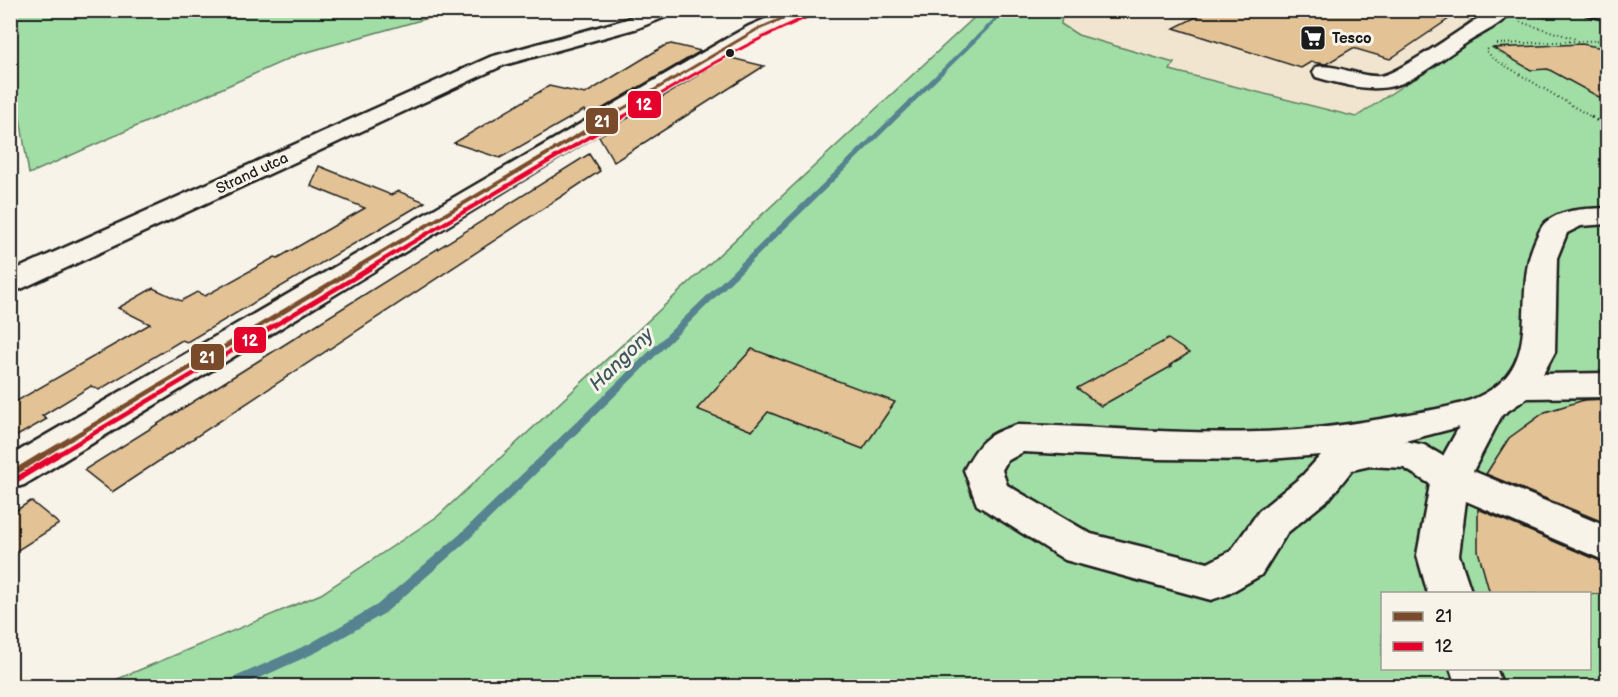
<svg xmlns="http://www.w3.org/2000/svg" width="1618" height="697" font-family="'Balsamiq Sans',sans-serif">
  <rect width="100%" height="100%" fill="#f7f3e8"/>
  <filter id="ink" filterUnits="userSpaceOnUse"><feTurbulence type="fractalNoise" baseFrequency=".0167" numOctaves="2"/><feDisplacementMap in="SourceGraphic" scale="12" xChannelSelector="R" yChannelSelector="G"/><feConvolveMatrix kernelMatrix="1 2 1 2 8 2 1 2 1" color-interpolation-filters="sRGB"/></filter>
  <g filter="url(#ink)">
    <polygon fill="#f1e5cf" points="1102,10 1514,11 1356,117 1169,69 1173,63 1078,35 1061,24 1062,15 1103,17"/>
    <g fill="#a1dea5" stroke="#5e7d60" stroke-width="1.5" fill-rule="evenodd">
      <polygon points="10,11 11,10 453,11 297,55 29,174 11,61"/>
      <path d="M975,11H1102L1103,17L1062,15L1061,24L1078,35L1174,63L1170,70L1356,117L1514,11H1607V686H101L321,594L438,516L979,13ZM1382,594H1590V668H1382Z"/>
    </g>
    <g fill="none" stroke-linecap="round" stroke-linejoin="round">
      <polygon fill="#56838f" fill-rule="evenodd" points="1003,10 1008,10 466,542 385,613 317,652 242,686 223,686 224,682 309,644 377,605 458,536"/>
    </g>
    <g fill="#e3c395" stroke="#1c1c1c" stroke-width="1.5">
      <polygon points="1210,10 1462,10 1390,59 1353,48 1326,64 1311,62 1301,68 1174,28"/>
      <polygon points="671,44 701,51 588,117 584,110 500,158 454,143 549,86 585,94 664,46"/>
      <polygon points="1582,44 1608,49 1608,102 1548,69 1531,70 1493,48"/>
      <polygon points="727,57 764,66 614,162 599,136"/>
      <polygon points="589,154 600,171 112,492 84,470"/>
      <polygon points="319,166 391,195 398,191 425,202 187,342 182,340 99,390 91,386 42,416 47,419 10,440 10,397 17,401 150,324 118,308 153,288 181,301 197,292 205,296 275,257 278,258 365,208 311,186"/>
      <polygon points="1168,339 1189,353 1170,365 1172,366 1101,406 1077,388"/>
      <polygon points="752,349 895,402 863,449 768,412 752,431 697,409"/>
      <polygon points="1608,399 1608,524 1486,474 1509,438 1545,412 1584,400"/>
      <polygon points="31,501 59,524 10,555 10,514"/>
      <polygon points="1478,509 1607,564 1608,594 1490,594 1478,551"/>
    </g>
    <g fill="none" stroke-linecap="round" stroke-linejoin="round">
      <defs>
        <g id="minor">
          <polygon points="648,10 675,10 673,14 638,28 504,65 21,289 10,292 10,272 490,57 624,20"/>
          <polygon points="786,10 813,10 811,14 763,34 738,48 24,485 10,489 10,456 724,40 749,26"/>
          <path d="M1490,10H1513C1503,24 1482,33 1468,42C1402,85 1397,101 1316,77L1313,72L1316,67C1336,63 1359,78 1380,76C1397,75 1471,23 1490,10Z"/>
          <polygon points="1584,10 1608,10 1608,20 1586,14"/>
          <path d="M1608,208V224L1581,226L1567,233L1557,258L1555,352L1543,374L1608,373V397L1527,398L1502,415L1473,471L1608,527V562L1466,501L1459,555L1472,594H1428L1417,555L1430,484L1404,468L1370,466L1352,470L1330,498L1287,533L1261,575L1226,595L1211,600L1065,560L977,505L964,470C979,442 986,434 1017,425C1097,426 1178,435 1258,432C1307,431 1355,424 1403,415C1425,411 1457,407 1478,397C1548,365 1510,297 1535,241C1538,235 1541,226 1546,222C1564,208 1587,209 1608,208ZM1459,427L1443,456L1424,445L1405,441ZM1023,452L1158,459L1258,460L1321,455L1302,476L1259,511L1231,551L1208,563L1091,534L1007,485L1002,470L1007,461Z"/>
          <polygon points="1450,668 1496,668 1503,686 1456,686"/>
        </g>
      </defs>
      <use href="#minor" stroke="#1c1c1c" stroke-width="5"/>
      <g stroke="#1c1c1c" stroke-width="2" stroke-dasharray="1 3" stroke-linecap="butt">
        <polyline points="1525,13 1548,19"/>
        <polyline points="1520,22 1576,39"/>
        <polyline points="1497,44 1608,40"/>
        <polyline points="1488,49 1486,51 1494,59 1593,118"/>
      </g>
      <polyline stroke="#1c1c1c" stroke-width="3" stroke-dasharray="1.5 4" stroke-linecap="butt" points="1591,117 1608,127"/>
      <use href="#minor" fill="#f7f3e8" fill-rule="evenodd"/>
      <defs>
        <polyline id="bus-1-far3" points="607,118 756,30 803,10"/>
        <polyline id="bus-1-far2" points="357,267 609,117"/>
        <polyline id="bus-1-far1" points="40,457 360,266"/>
        <polyline id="bus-1" points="10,475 43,455"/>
        <path id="bus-2-far3" d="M621,118C682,81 741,45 807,17"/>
        <polyline id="bus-2-far2" points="371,267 623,117"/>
        <polyline id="bus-2-far1" points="54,457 374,266"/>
        <polyline id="bus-2" points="14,481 57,455"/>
      </defs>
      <use href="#bus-1-far3" stroke="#f7f3e8" stroke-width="6"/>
      <use href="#bus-1-far2" stroke="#f7f3e8" stroke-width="8"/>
      <use href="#bus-1-far1" stroke="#f7f3e8" stroke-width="9"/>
      <use href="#bus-1" stroke="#f7f3e8" stroke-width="10"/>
      <use href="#bus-2-far3" stroke="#f7f3e8" stroke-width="6"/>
      <use href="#bus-2-far2" stroke="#f7f3e8" stroke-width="8"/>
      <use href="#bus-2-far1" stroke="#f7f3e8" stroke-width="9"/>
      <use href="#bus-2" stroke="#f7f3e8" stroke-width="10"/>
      <use href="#bus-1-far3" stroke="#7a4b2a" stroke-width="3"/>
      <use href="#bus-1-far2" stroke="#7a4b2a" stroke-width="4"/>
      <use href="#bus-1-far1" stroke="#7a4b2a" stroke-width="4.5"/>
      <use href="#bus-1" stroke="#7a4b2a" stroke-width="6"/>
      <use href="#bus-2-far3" stroke="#e4002b" stroke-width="3"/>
      <use href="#bus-2-far2" stroke="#e4002b" stroke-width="4"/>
      <use href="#bus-2-far1" stroke="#e4002b" stroke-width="4.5"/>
      <use href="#bus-2" stroke="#e4002b" stroke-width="6"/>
    </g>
  </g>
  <defs>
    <symbol id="supermarket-square" viewBox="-11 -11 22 22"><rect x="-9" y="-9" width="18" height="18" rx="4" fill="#1c1c1c" stroke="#f7f3e8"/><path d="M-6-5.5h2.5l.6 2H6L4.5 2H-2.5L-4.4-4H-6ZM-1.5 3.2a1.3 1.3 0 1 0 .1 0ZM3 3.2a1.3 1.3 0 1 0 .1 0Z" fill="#fff"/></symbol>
  </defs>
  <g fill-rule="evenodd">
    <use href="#supermarket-square" x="1298" y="23" width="30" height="30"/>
  </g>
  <circle fill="#1c1c1c" stroke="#f7f3e8" stroke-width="2" cx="730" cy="53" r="5"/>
  <g text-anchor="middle" stroke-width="6" stroke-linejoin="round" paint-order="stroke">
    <g font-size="15" font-weight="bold" fill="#1c1c1c" stroke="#f7f3e8" text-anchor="start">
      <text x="1332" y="43">Tesco</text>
    </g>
    <g font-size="15" fill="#1c1c1c" stroke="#f7f3e8">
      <text transform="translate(252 173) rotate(-25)" y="5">Strand utca</text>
    </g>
    <g font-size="20" font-style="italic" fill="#3e585f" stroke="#f7f3e8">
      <text transform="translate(621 359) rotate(-44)" y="7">Hangony</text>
    </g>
  </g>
  <g stroke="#f7f3e8" stroke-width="2">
    <rect x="627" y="90" width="35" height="29" rx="6" fill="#e4002b"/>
    <rect x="585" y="107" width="34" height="28" rx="6" fill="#7a4b2a"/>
    <rect x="233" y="326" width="34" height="28" rx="6" fill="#e4002b"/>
    <rect x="190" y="343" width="35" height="28" rx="6" fill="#7a4b2a"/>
  </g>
  <g font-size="16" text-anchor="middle" font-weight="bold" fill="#fff">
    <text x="644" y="110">12</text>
    <text x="602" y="127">21</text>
    <text x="250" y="346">12</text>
    <text x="207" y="363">21</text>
  </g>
  <rect width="1618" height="697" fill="none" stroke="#f7f3e8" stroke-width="36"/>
  <rect x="18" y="18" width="1582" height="661" fill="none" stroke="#1c1c1c" stroke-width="2" filter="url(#ink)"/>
  <rect x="1381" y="592" width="210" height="78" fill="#f7f3e8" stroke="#9f9d96" stroke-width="1.5"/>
  <rect x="1393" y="612" width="30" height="9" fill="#7a4b2a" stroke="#9f9d96" stroke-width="1.5"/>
  <text x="1435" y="622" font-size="18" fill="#1c1c1c">21</text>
  <rect x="1393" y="642" width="30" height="9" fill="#e4002b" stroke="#9f9d96" stroke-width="1.5"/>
  <text x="1435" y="652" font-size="18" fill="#1c1c1c">12</text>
</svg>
